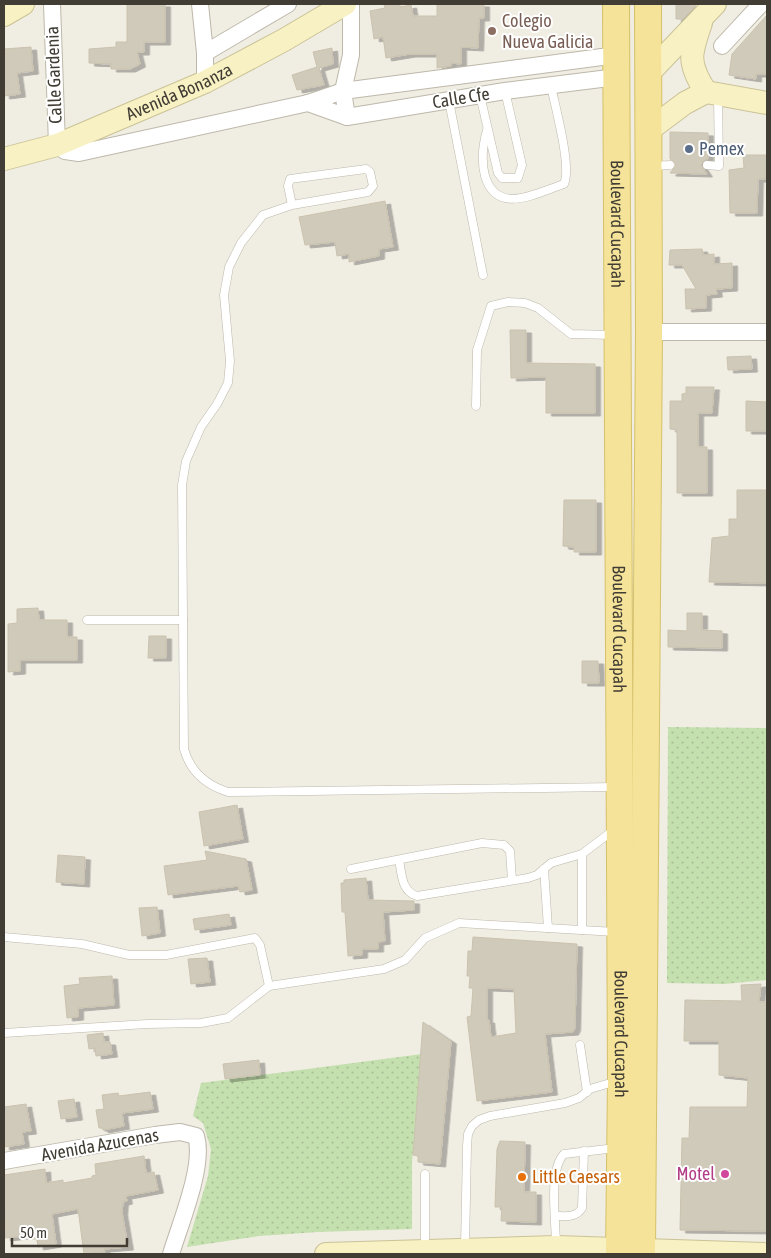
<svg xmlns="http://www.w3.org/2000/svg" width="771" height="1258" font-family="'Asap Condensed',sans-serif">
  <defs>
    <pattern id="grass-dots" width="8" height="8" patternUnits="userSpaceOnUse" patternTransform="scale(1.25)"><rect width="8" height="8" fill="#c5e0af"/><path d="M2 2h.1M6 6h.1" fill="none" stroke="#aac197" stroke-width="1.8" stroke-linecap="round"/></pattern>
    <filter id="shadow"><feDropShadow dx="5.5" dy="3" stdDeviation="0" flood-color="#0004"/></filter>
  </defs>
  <rect width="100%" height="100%" fill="#f0ede3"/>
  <g fill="url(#grass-dots)">
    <polygon points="668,727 767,728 767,980 724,984 667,983"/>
    <polygon points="422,1054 412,1162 412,1229 318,1232 259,1236 187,1247 208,1176 211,1149 203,1123 193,1116 201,1083"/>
  </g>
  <g fill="#d0caba" stroke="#cac2ae" fill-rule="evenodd" filter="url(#shadow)">
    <polygon points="127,4 165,4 165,42 144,42 144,52 137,52 140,64 130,69 111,69 111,64 89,63 89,49 116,47 116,42 127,42"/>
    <polygon points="384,4 400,4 400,7 411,5 413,16 437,16 437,4 484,4 484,18 479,18 478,48 461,47 461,64 451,63 451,66 437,68 437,54 410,54 386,58 383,37 374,39 370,11 385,8"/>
    <polygon points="676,4 697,4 683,19 676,19"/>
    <polygon points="767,15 767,74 756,74 756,79 729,75 732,54"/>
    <polygon points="31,47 33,71 17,73 20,94 4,96 4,49"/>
    <polygon points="332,48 333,64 319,68 324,85 297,90 292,75 317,67 313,52"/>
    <polygon points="670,132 708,133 708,159 703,161 701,165 707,174 670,173 676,165 674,162 670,159"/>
    <polygon points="743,155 767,155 766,179 758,179 757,213 730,213 729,170 744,168"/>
    <polygon points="385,201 393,247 379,249 379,256 349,262 349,254 337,256 335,242 305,245 299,217"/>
    <polygon points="702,249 703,255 714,254 714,264 732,263 732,288 716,289 717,294 706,295 706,308 686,309 685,289 696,289 682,265 669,265 670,250"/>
    <polygon points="510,330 526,330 526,363 595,364 595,413 546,413 546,377 511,378"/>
    <polygon points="751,356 752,369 728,370 727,357"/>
    <polygon points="686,387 714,387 712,413 698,413 698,447 707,447 707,493 677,493 677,430 670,429 670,401 682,401 682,394 686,393"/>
    <polygon points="746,401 767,402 767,431 746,431"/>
    <polygon points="737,490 767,490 767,583 709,582 712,538 729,536 729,519 737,519"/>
    <polygon points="564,500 596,500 596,552 574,552 574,547 563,546"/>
    <polygon points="38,608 39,620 67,620 67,637 77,637 77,660 20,660 20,671 8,672 8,624 17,623 17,609"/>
    <polygon points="687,613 702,613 702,630 722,631 722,648 668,647 668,630 687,631"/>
    <polygon points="149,636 166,636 166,658 148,658"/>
    <polygon points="582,661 598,661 599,683 582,683"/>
    <polygon points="237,805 243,839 204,846 199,812"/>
    <polygon points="205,851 246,859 252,890 240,892 238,886 168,895 164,866 207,860"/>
    <polygon points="58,855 85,857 84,884 56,882"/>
    <polygon points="366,878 368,900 414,901 414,910 383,912 385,941 378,942 378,949 362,949 362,955 348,956 345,912 342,912 341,883 344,883 344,880"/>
    <polygon points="157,907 160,933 142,936 139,908"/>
    <polygon points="229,914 231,925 195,930 193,919"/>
    <path d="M473,937L577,944L575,1028L573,1032L545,1034L552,1092L477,1101L467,1017L471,1016L473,988H469L470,976H467L468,951H472ZM487,988L514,989L516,1033L491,1037L489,1020H487Z"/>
    <polygon points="207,958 210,982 191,984 188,959"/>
    <polygon points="112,976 114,1005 78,1008 78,1017 67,1018 64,986 80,984 79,978"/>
    <polygon points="761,984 759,1002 767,1002 767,1231 680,1230 682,1138 689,1138 690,1107 747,1107 748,1078 719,1075 719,1041 684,1041 685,1000 742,1001 741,985"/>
    <polygon points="423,1022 451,1041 440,1164 418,1162 418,1156 413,1155"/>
    <polygon points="103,1033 104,1042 110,1042 112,1054 96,1056 95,1048 89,1049 87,1035"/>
    <polygon points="259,1060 260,1075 225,1079 223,1064"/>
    <polygon points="150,1092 153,1109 122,1113 124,1126 103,1130 102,1128 99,1128 96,1110 104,1109 102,1095 118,1093 119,1096"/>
    <polygon points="74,1099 77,1117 61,1119 58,1101"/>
    <polygon points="26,1104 31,1131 22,1132 24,1144 4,1147 4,1107"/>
    <polygon points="500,1141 525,1142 524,1192 536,1192 536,1222 501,1221 502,1207 495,1207 497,1149"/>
    <polygon points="144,1156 146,1173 154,1172 158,1190 126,1196 127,1201 123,1202 122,1212 128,1247 104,1249 105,1252 84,1254 78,1209 52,1214 56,1244 38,1247 37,1239 32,1239 31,1235 5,1238 4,1175 45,1169 46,1183 63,1180 63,1183 92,1178 92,1176 96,1175 95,1164"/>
  </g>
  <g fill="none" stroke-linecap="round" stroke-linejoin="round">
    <defs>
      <g id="lane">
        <polyline points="480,95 498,173 502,178 518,178 522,165 505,91"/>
        <polyline points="449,101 483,275"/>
        <path d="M487,130C483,144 481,161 485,176C497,216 536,193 564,184C572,167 555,106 551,86"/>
        <polyline points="707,165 719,166 718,97"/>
        <polyline points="653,166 670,165"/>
        <path d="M292,205L368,192L373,186L370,172L366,169L290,179L288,186L292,205L263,215L241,243L229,267L224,295L230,361L228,383L217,404L201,427L186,461L182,485L184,749C190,771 206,785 228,792L615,787"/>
        <polyline points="476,406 477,350 491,306 508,302 525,303 538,308 571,334 613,335"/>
        <polyline points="87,620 183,620"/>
        <path d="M399,860C402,874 401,891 417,896L528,878L537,875L551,863L582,854L615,829"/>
        <polyline points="351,869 482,843 504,845 510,851 512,880"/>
        <polyline points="544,869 548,928"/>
        <polyline points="582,930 582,854"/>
        <polyline points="4,937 82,944 129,955 166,955 255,938 260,945 269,986 384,969 405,960 425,938 459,923 616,932"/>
        <polyline points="4,1033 147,1024 201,1023 228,1018 269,986"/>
        <polyline points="580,1045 587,1092"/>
        <polyline points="425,1174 425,1249"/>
        <path d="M556,1216C566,1216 576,1218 582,1208L584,1151"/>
        <path d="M556,1245C556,1222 548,1170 564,1154L616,1148"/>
        <polyline points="465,1247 467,1146 468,1134 472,1126 479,1120 490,1116 565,1103 579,1098 590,1089 617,1081"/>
      </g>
      <g id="street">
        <polyline points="52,4 57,145 65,151 79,153 308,103 343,91 617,55"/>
        <polyline points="200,4 205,53 205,82"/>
        <polyline points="722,46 761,4"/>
        <polyline points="205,53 288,4"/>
        <polyline points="308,103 347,117 505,91 617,77"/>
        <polyline points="347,117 343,91 351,55 351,4"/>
        <polyline points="649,332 767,332"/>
        <path d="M4,1161L155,1135L180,1132L196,1136C205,1165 180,1224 171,1254"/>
      </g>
      <g id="secondary">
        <polyline points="4,15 23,4"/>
        <path d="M701,23C690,54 687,63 706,92"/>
        <polyline points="648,74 715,4"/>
        <polyline points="649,130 685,103 706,92 767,103"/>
        <path id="s1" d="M4,159L57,145L205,82L284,40L345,4"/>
        <polyline points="326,1254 556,1247 763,1254"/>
      </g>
      <g id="primary">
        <path id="s2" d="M616,4L621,1080L619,1254"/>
        <polyline points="642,1254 649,332 648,4"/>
      </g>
    </defs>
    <use href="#lane" stroke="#bdb8aa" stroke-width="9"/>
    <use href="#street" stroke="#bdb8aa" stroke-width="18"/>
    <use href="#secondary" stroke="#cbc397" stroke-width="24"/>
    <use href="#primary" stroke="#d6c16b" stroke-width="28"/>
    <use href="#lane" stroke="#fff" stroke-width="8"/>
    <use href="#street" stroke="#fff" stroke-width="16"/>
    <use href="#secondary" stroke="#f8f1c4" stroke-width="22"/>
    <use href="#primary" stroke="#f4e398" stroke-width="26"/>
  </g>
  <circle fill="#8d6e63" stroke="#fff" stroke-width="2" cx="492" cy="31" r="5"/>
  <circle fill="#5c6f8a" stroke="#fff" stroke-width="2" cx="689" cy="149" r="5"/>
  <circle fill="#d1479c" stroke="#fff" stroke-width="2" cx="725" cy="1174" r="5"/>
  <circle fill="#e8710a" stroke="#fff" stroke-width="2" cx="522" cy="1177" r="5"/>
  <g text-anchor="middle" stroke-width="4" stroke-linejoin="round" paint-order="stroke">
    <g font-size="18" fill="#785e54" stroke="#fff" text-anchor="start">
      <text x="502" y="27">Colegio<tspan x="502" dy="21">Nueva Galicia</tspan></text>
    </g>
    <g font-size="18" fill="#413d34" stroke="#fff">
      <text transform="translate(54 75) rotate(-92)" y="6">Calle Gardenia</text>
      <text dy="6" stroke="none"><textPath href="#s1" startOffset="188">Avenida Bonanza</textPath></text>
      <text transform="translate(461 98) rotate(-9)" y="6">Calle Cfe</text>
      <text dy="6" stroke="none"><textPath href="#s2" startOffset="220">Boulevard Cucapah</textPath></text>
      <text dy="6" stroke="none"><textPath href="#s2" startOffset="625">Boulevard Cucapah</textPath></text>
      <text dy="6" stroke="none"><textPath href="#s2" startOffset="1030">Boulevard Cucapah</textPath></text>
      <text transform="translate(100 1145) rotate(-10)" y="6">Avenida Azucenas</text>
    </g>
    <g font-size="18" fill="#4e5e75" stroke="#fff" text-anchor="start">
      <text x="699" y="155">Pemex</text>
    </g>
    <g font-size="18" fill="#b23c85" stroke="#fff" text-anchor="end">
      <text x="715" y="1180">Motel</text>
    </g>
    <g font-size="18" fill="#c56008" stroke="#fff" text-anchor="start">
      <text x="532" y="1183">Little Caesars</text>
    </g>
  </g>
  <rect width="771" height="1258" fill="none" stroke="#413d34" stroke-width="10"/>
  <path d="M12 1238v8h115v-8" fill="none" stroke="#413d34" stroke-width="2.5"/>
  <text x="20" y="1238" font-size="15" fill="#413d34" stroke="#ffffff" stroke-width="4" paint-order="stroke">50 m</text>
</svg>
